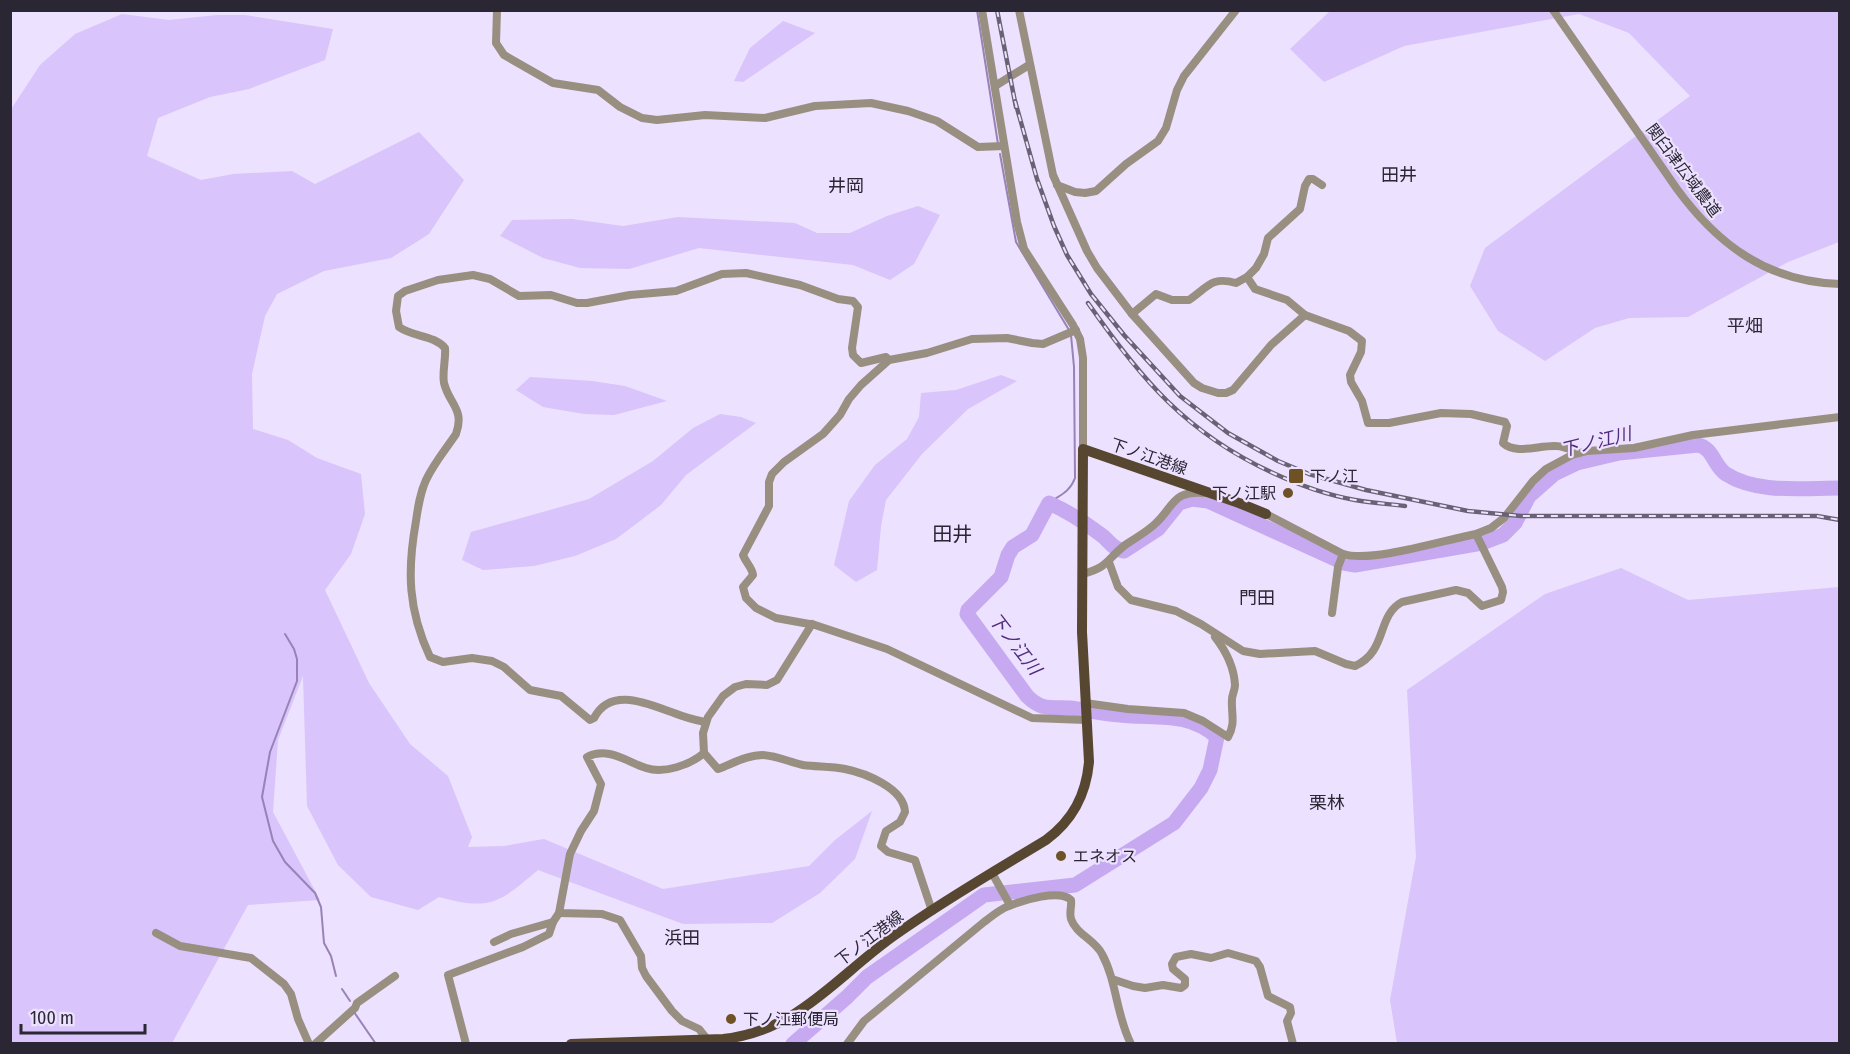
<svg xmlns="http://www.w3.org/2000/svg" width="1850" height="1054" font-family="'Fira Sans Condensed','Noto Sans JP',sans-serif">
  <rect width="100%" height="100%" fill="#ece1fe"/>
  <g fill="#d9c4fb">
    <polygon points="1330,11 1839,11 1839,242 1788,262 1688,317 1629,318 1595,328 1545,361 1498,331 1470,286 1485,248 1690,96 1629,33 1579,14 1404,46 1324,82 1290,49"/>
    <path d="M122,14L169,20L217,15H245L333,29L325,60L249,89L210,97L158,118L147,156L201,180L233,174L292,171L315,184L419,132L464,180L429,234L391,258L324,271L277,294L265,316L252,374L253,429L288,440L317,458L361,474L365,514L351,554L325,590L369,683L410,744L448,776L472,837L468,847L504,846L544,839L663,889L809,866L835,840L872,811L855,859L820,893L772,923L683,924L538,870C499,903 490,911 439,897L418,910L371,897L338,865L307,806L303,676L278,740L273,812L320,900L248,905L172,1043H11L10,111L40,65L75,34Z"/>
    <polygon points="783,21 815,33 743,82 734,81 750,48"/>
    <polygon points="918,206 940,215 914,264 890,280 853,265 699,248 629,269 580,268 543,258 500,236 512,220 572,219 623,226 678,217 795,223 817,233 850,233 887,216"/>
    <polygon points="1001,375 1017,381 968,409 922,454 886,500 881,526 877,570 856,582 834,565 849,501 875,465 907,439 919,417 921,393 956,390"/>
    <polygon points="530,377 592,381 625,386 667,401 614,415 584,414 543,407 516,390"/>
    <polygon points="720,414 741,417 756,423 686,475 661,505 616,539 575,556 534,566 483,570 462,560 471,532 589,499 653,461 693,428"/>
    <polygon points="1621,568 1688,600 1839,587 1839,1043 1397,1043 1390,1000 1416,857 1407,690 1545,594"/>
  </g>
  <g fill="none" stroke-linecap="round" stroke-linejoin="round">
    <g stroke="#9882b7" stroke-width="2">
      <polyline points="977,10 998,144"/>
      <polyline points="1000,154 1016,242 1069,330"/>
      <path d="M1049,503C1060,495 1070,492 1075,478L1074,367L1071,335"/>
      <polyline points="285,634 294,649 297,659 297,681 270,752 262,797 273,841 285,862 315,893 321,907 324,943 331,956 336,976"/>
      <polyline points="342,989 350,1001"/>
      <polyline points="354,1012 376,1044"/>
    </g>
    <path stroke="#c6a9f0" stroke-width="15" d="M793,1044L847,997L867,977L984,895L1075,885L1174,823L1201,788L1210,770L1217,737C1188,711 1156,719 1120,715C1103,714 1087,710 1070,708C1051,707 1042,711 1027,696L967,614L968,610L1001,577L1008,555L1013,547L1032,535L1049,503C1067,511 1084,522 1100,534C1109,540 1112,549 1124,551L1158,529L1179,503L1192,499L1208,501L1344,563L1355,565L1482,543L1503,535L1515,523L1529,496L1554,474L1577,463L1619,453L1698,445C1713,448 1714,466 1726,474C1757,494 1804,488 1840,488"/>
    <g stroke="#988f81" stroke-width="8">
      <polyline points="497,10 496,43 504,55 553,83 598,90 620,107 642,118 657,120 705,115 765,118 815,106 871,103 908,111 937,121 978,147 1004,146"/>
      <polyline points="982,10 1017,222 1024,249 1073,325 1080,339 1083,358 1083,449"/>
      <path d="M1019,10L1053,175L1087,251L1097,268L1132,314L1194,383L1202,388L1218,393H1226L1233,390L1271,345L1305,315L1349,331L1362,341L1361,352L1350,375L1351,382L1362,401L1368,423H1389L1441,413L1471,414L1505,422L1507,426L1503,443C1516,455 1539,445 1556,446C1564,446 1572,450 1579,453"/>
      <path d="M1553,10L1677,189C1718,245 1768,282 1840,284"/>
      <polyline points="995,86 1029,65"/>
      <polyline points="1057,185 1075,192 1085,193 1096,191 1126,164 1158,141 1166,128 1177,90 1184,76 1236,10"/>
      <polyline points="1247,277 1255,289 1287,300 1305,315"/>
      <path d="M1132,314L1156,294L1172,300H1189C1208,287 1211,276 1236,283L1247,277L1256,268L1264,254L1268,238L1300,209L1305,186L1309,179H1313L1322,185"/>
      <path d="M1076,330L1043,344L1032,343L1007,338L972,339L927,353L889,360L861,385L849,399L840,415L823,434L784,462L772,474L769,482V506L743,555C746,563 752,567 753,575L743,587L746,598L756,608L776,618L815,625L887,649L1032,718L1086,720"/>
      <path d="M1266,514L1343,554C1372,563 1444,540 1476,534L1491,528L1504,518L1533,481L1546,469L1572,455L1587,451L1634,448L1693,435L1840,417"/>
      <path d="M1109,562L1118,587L1131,600L1176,611L1201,624L1243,651L1260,654L1315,651L1346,664L1355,666C1388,651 1376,616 1402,602L1456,590L1468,593L1482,606L1501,600L1503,592L1502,587L1476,534"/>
      <path d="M1083,574C1109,567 1106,560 1125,545C1135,538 1147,532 1156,523C1174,506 1173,490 1205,493"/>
      <polyline points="1332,613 1338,567 1343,554"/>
      <path d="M812,624L777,680L767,685L746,684L735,687L723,696L708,717L703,733L704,753L718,769C732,764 747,755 763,755C777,756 790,762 803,765C817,767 831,766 845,769C865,773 904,788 905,812L900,822L886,831L881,846L888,852L915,860L932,911"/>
      <path d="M1085,703L1128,709L1184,713L1203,721L1228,737C1236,723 1231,714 1232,699C1232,695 1235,690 1235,685C1234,667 1226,651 1215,637"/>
      <path d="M705,722C695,720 684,717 674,713C648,704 611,686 594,718L590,720L561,696L530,690L504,667L492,661L472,658L443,662L430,657C408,610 407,571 416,521C418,507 420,493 426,480C434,463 446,449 456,434C465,409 449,404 444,383C442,372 446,360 445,348C434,335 413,337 399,327L396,311L398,296L405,291L438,280L473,275L490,279L519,296L551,295L577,303H587L630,295L676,291L722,274L746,273L800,285L838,299L853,301L858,307L852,348L853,355L861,363L886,357L889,360"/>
      <path d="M704,753C690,765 664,774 646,768C627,762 608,746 587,757L601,784L594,811L581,831L570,854L559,913L602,914L620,920L641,956L642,968L646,976L672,1011L682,1021L699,1029L707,1039"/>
      <polyline points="992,873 1010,905"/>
      <polyline points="156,933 180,946 251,958 284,984 291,994 298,1019 309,1044"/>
      <polyline points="494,942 511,934 553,922"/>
      <polyline points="1112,979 1133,986 1145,988 1163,985 1181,988 1185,985 1185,979 1173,969 1172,964 1176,957 1191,954 1211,958 1228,953 1256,961 1260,967 1268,996 1290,1007 1291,1013 1287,1021 1293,1044"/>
      <polyline points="315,1044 355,1008 357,1003 395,976"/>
      <polyline points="466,1044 448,975 523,947 549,934 553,922 559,913"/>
      <path d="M847,1044L864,1021L984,922C992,916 1000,909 1009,906C1023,900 1060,889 1071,900C1072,906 1069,912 1071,919C1076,934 1095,940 1102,954C1117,982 1116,1015 1131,1044"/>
    </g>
    <path stroke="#574730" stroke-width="10" d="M571,1044L723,1039C797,1032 838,975 895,935C943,901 995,871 1046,840C1073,820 1086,795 1089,762L1082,632L1083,449L1239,503L1266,514"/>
    <defs>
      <g id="rail">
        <polyline points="997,10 1016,107"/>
        <polyline points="1015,101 1037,179 1054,226 1067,255 1091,294 1124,335 1180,396 1228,433 1278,461 1309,474 1366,490 1468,511 1521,516 1817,516 1840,520"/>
        <path d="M1088,303C1141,379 1186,433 1273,473C1299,485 1327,495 1355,500C1372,503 1389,504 1405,506"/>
      </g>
    </defs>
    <use href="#rail" stroke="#696274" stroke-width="4.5"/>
    <use href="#rail" stroke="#ece1fe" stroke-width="2" stroke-dasharray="7" stroke-linecap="butt"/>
  </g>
  <g fill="#6e5225" stroke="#ece1fe" stroke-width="2">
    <rect x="1288" y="468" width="16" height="16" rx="3"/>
    <circle cx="1288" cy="493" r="6"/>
    <circle cx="1061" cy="856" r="6"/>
    <circle cx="731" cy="1019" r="6"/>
  </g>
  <g text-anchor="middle" stroke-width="4.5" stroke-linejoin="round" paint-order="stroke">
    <g font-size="16" fill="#2b2633" stroke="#ece1fe">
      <text transform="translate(1684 170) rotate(53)" y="6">関臼津広域農道</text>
      <text transform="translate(1149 456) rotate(19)" y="6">下ノ江港線</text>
      <text transform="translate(869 938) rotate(-37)" y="6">下ノ江港線</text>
    </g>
    <g font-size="16" fill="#2b2633" stroke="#ece1fe" text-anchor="start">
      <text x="1310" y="482">下ノ江</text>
      <text x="1276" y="499" text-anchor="end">下ノ江駅</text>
      <text x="1073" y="862">エネオス</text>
      <text x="743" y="1025">下ノ江郵便局</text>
    </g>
    <g font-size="18" fill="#2b2633" stroke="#ece1fe">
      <text x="1399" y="181">田井</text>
      <text x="846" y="192">井岡</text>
      <text x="1745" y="332">平畑</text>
      <text x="1257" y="604">門田</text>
      <text x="1327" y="809">栗林</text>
      <text x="682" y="944">浜田</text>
    </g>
    <g font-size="18" font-style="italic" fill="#512a7b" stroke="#ece1fe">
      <text transform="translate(1596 442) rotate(-14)" y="6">下ノ江川</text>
      <text transform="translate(1015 644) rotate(52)" y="6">下ノ江川</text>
    </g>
    <g font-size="20" fill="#2b2633" stroke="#ece1fe">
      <text x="952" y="541">田井</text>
    </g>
  </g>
  <rect width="1850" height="1054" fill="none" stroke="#2b2633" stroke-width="24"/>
  <path d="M21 1024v9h124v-9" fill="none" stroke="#2b2633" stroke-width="3"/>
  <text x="30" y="1024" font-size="18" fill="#2b2633" stroke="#ece1fe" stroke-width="4.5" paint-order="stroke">100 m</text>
</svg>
